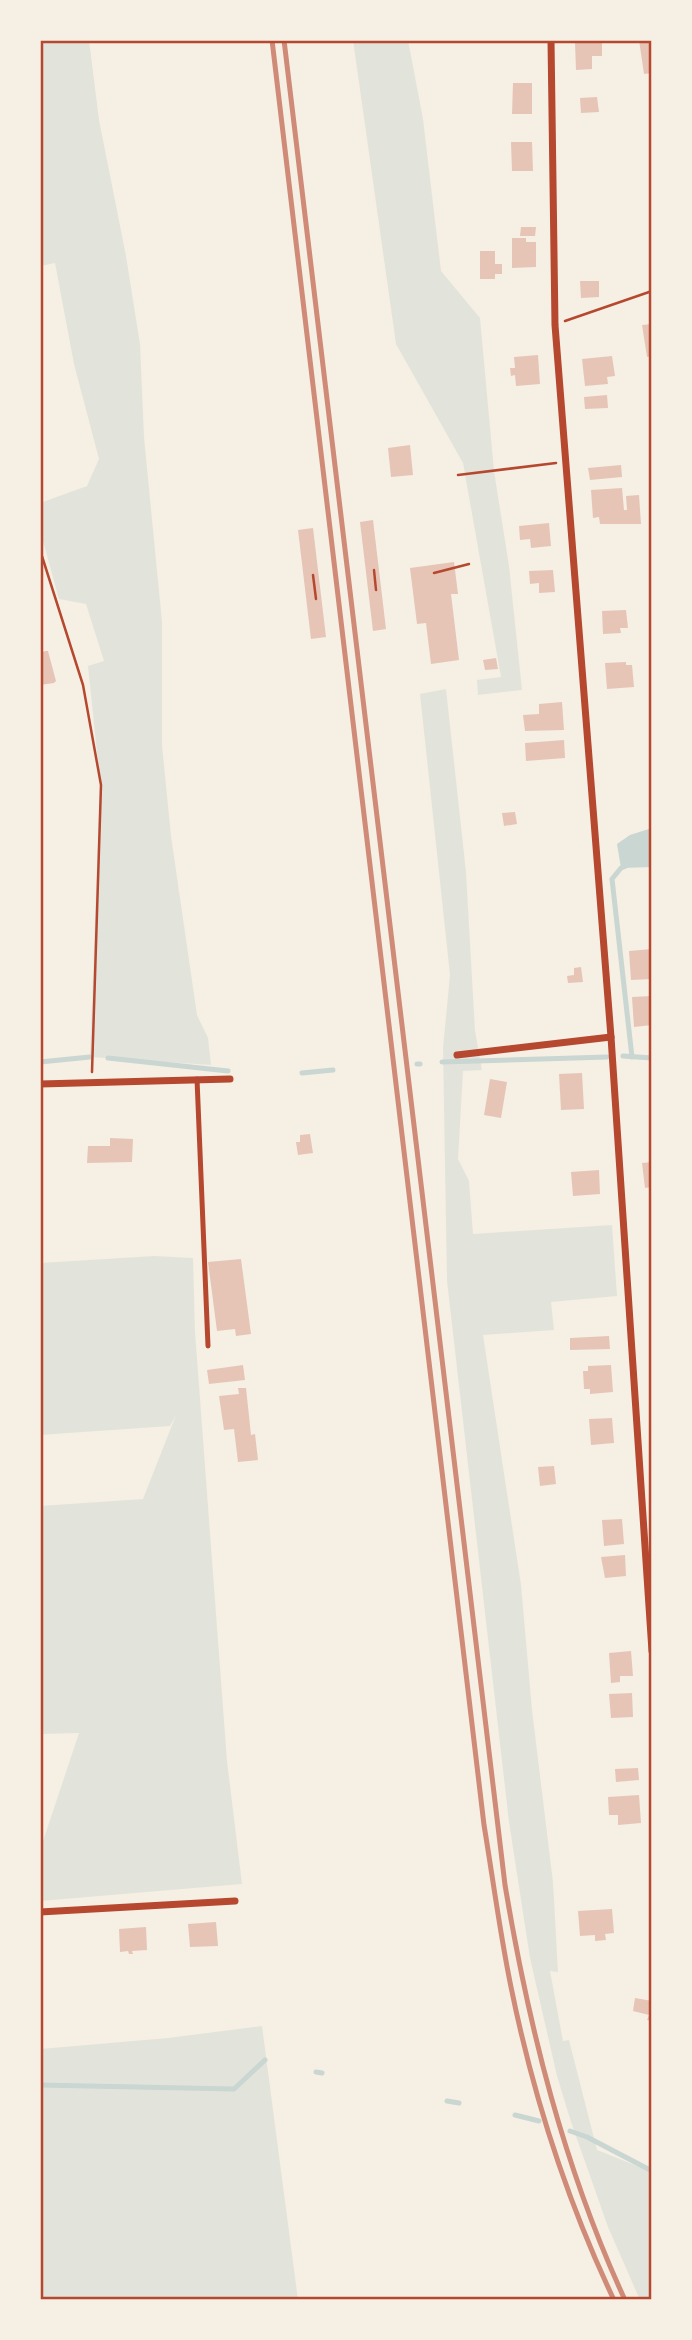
<svg xmlns="http://www.w3.org/2000/svg" width="692" height="2340" font-family="'Noto Sans',sans-serif">
  <rect width="100%" height="100%" fill="#f6efe4"/>
  <g fill="#e2e4dc">
    <polygon points="40,40 89,40 99,120 126,256 140,344 144,437 162,622 162,745 171,836 197,1015 208,1038 211,1065 90,1057 100,781 88,666 104,661 86,604 59,599 40,530 40,503 87,486 99,459 74,364 55,263 40,266"/>
    <polygon points="353,40 408,40 423,119 441,271 480,318 494,471 509,566 522,690 478,695 477,680 501,677 463,463 396,344"/>
    <polygon points="446,689 466,872 475,1031 482,1070 463,1071 458,1159 469,1181 473,1234 612,1225 617,1296 551,1302 554,1330 483,1335 521,1585 532,1710 553,1882 558,1972 550,1971 563,2041 569,2040 597,2150 652,2172 652,2300 640,2300 608,2227 571,2122 557,2076 530,1958 509,1822 447,1281 443,1048 450,975 420,694"/>
    <polygon points="154,1256 193,1258 195,1332 227,1761 242,1884 40,1901 40,1850 79,1733 40,1734 40,1506 143,1499 176,1415 170,1426 40,1435 40,1263"/>
    <polygon points="262,2026 298,2300 40,2300 40,2049 168,2038"/>
  </g>
  <polygon fill="#c9d6d2" points="652,828 652,867 621,868 617,844 630,835"/>
  <g fill="none" stroke-linecap="round" stroke-linejoin="round">
    <g stroke="#c9d6d2" stroke-width="5">
      <polyline points="626,866 621,868 612,879 632,1057"/>
      <polyline points="623,1056 652,1058"/>
      <polyline points="108,1058 228,1071"/>
      <polyline points="40,1062 90,1057"/>
      <polyline points="442,1062 607,1057"/>
      <polyline points="417,1064 420,1064"/>
      <polyline points="302,1073 333,1070"/>
      <polyline points="316,2072 322,2073"/>
      <polyline points="40,2085 234,2089 265,2060"/>
      <polyline points="447,2101 459,2103"/>
      <polyline points="515,2115 539,2121"/>
      <polyline points="570,2131 587,2137 652,2171"/>
    </g>
  </g>
  <g fill="#e6c5b7">
    <polygon points="639,40 652,40 652,73 644,74"/>
    <polygon points="602,41 602,56 592,56 592,69 576,70 575,42"/>
    <polygon points="513,83 532,83 532,114 512,114"/>
    <polygon points="597,97 599,112 581,113 580,98"/>
    <polygon points="511,142 532,142 533,171 512,171"/>
    <polygon points="521,227 536,227 535,236 520,236"/>
    <polygon points="512,238 526,238 526,242 536,242 536,267 512,268"/>
    <polygon points="480,251 495,251 495,264 502,264 502,274 495,274 495,279 480,279"/>
    <polygon points="580,281 599,281 599,297 581,298"/>
    <polygon points="652,324 652,356 647,357 642,325"/>
    <polygon points="538,355 540,384 516,386 515,375 511,376 510,368 515,368 514,357"/>
    <polygon points="612,356 615,376 607,377 608,384 585,386 582,359"/>
    <polygon points="607,395 608,408 585,409 584,397"/>
    <polygon points="410,445 413,475 391,477 388,448"/>
    <polygon points="621,465 622,477 590,480 588,468"/>
    <polygon points="622,488 624,510 627,510 626,496 639,495 641,524 600,524 599,517 593,518 591,490"/>
    <polygon points="373,520 386,629 373,631 360,522"/>
    <polygon points="549,523 551,546 531,548 530,539 520,540 519,526"/>
    <polygon points="313,528 326,637 311,639 298,530"/>
    <polygon points="454,562 458,594 451,594 459,660 431,664 426,623 417,624 410,568"/>
    <polygon points="553,570 555,592 539,593 539,583 530,584 529,571"/>
    <polygon points="626,610 628,628 620,628 621,633 603,634 602,611"/>
    <polygon points="45,651 48,651 56,681 54,683 40,685 40,654"/>
    <polygon points="496,658 498,669 485,670 483,660"/>
    <polygon points="626,662 626,665 632,665 634,687 607,689 605,663"/>
    <polygon points="562,702 564,730 525,731 523,715 539,714 539,704"/>
    <polygon points="564,740 565,758 526,761 525,743"/>
    <polygon points="515,812 517,824 504,826 502,813"/>
    <polygon points="652,949 652,979 631,980 629,951"/>
    <polygon points="581,967 583,982 568,983 567,976 574,975 574,968"/>
    <polygon points="652,996 652,1025 634,1027 632,997"/>
    <polygon points="582,1073 584,1109 561,1110 559,1074"/>
    <polygon points="490,1079 507,1082 501,1118 484,1115"/>
    <polygon points="310,1134 313,1153 298,1155 296,1142 300,1142 300,1135"/>
    <polygon points="110,1138 133,1139 132,1162 87,1163 88,1146 110,1146"/>
    <polygon points="652,1162 652,1187 645,1188 642,1163"/>
    <polygon points="599,1170 600,1194 573,1196 571,1172"/>
    <polygon points="241,1259 251,1334 236,1336 235,1329 217,1331 208,1262"/>
    <polygon points="609,1336 610,1349 570,1350 570,1338"/>
    <polygon points="243,1365 245,1380 209,1384 207,1370"/>
    <polygon points="611,1365 613,1392 590,1394 590,1389 584,1389 583,1371 588,1371 588,1366"/>
    <polygon points="238,1388 246,1388 251,1435 255,1434 258,1460 238,1462 234,1429 224,1430 219,1396 239,1394"/>
    <polygon points="612,1418 614,1443 591,1445 589,1419"/>
    <polygon points="554,1466 556,1484 540,1486 538,1467"/>
    <polygon points="622,1519 624,1544 604,1546 602,1520"/>
    <polygon points="625,1555 626,1576 605,1578 601,1557"/>
    <polygon points="631,1651 633,1676 620,1676 620,1682 611,1683 609,1653"/>
    <polygon points="632,1693 633,1717 611,1718 609,1694"/>
    <polygon points="638,1768 639,1780 616,1782 615,1769"/>
    <polygon points="639,1795 641,1823 618,1825 618,1815 609,1815 608,1797"/>
    <polygon points="612,1909 614,1933 605,1934 606,1940 595,1941 595,1935 580,1936 578,1911"/>
    <polygon points="216,1922 218,1946 190,1947 188,1924"/>
    <polygon points="146,1927 147,1950 132,1951 133,1954 129,1954 128,1951 120,1952 119,1929"/>
    <polygon points="635,1998 652,2001 652,2021 647,2020 649,2015 633,2011"/>
  </g>
  <g fill="none" stroke-linecap="round" stroke-linejoin="round">
    <g stroke="#b5482f" stroke-width="2.5">
      <polyline points="565,321 652,291"/>
      <polyline points="458,475 556,463"/>
      <polyline points="40,550 83,685 101,785 92,1072"/>
      <polyline points="374,570 376,590"/>
      <polyline points="434,573 469,564"/>
      <polyline points="313,575 316,599"/>
    </g>
    <polyline stroke="#b5482f" stroke-width="5" points="197,1079 208,1346"/>
    <g stroke="#b5482f" stroke-width="7">
      <polyline points="551,40 555,325 611,1037 652,1651"/>
      <polyline points="457,1055 611,1037"/>
      <polyline points="40,1084 230,1079"/>
      <polyline points="40,1912 235,1901"/>
    </g>
    <g stroke="#cf8b77" stroke-width="5">
      <path d="M272,40L484,1825C493,1879 500,1934 511,1987C533,2095 567,2201 614,2300"/>
      <path d="M284,40L505,1885C529,2028 564,2168 625,2300"/>
    </g>
  </g>
  <rect width="692" height="2340" fill="none" stroke="#f6efe4" stroke-width="84"/>
  <rect x="42" y="42" width="608" height="2256" fill="none" stroke="#b5482f" stroke-width="2.5"/>
</svg>
